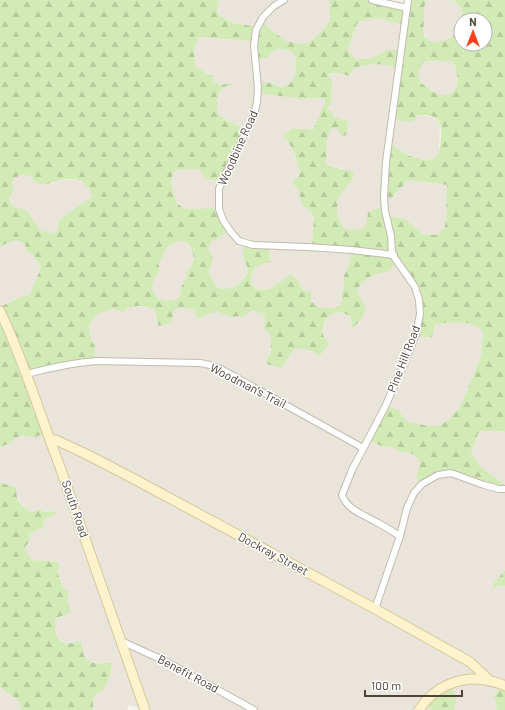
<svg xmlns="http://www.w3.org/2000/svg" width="505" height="710" font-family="Barlow,sans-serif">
  <defs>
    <pattern id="forest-firs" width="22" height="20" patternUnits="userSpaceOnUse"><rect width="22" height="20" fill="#d2eab5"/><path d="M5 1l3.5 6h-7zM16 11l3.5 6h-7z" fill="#b6ca9c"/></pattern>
  </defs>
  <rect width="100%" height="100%" fill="#f6f3ec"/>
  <g fill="#eae5da">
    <polygon points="218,0 330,0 330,20 323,30 309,43 300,44 286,41 267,27 262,20 256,27 241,24 235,24 220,16 217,10 219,1"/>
    <polygon points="427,0 449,0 455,1 462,9 459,31 451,37 445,41 440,42 431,42 427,40 424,34 424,5"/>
    <polygon points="381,18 390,22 404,24 401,50 386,50 378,55 368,59 355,59 348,50 351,40 357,23 365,19"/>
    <polygon points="198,37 253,41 271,53 276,49 290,50 293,53 296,58 295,76 290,85 281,87 271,83 303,99 324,98 325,102 313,130 292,128 283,136 288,141 293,148 300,172 298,177 293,180 292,182 299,191 302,206 310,211 314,217 312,245 352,249 348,268 344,275 344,288 342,292 341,304 335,308 322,308 316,306 311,301 306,291 301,289 300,285 290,274 290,275 270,290 265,289 259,290 252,285 250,279 255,267 270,262 269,251 269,246 243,257 247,266 248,273 239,285 225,289 218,288 214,284 209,272 213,258 209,251 210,243 229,231 183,208 176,202 171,182 173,173 178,170 197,169 202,173 246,129 227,121 224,118 219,115 217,111 218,103 217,98 220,91 223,87 231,85 231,83 221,85 214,81 212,76 195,67 194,50"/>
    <polygon points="428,61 449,61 453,63 457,70 457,86 455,91 448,95 440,95 430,89 420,82 418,74 422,63"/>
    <polygon points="375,64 387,65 398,68 416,117 421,115 432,117 437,119 440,124 439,152 435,158 430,160 418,159 401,151 389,142 392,199 407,181 419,181 447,185 446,202 447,210 445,226 438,235 423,234 405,219 367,224 365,227 359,230 345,229 340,223 337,212 338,198 342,192 346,170 342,168 325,165 327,142 331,128 338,129 343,137 348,121 333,117 327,109 327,76 331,74 352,70 356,67"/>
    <polygon points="19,175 30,175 33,177 36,184 47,184 59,180 80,180 89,188 92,197 65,215 59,222 58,233 40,232 30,215 14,208 11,203 10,196 13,191 12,182 13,179"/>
    <polygon points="15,240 19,240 25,244 26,250 33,255 41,266 37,278 29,295 22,296 0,307 0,246"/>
    <polygon points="178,241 186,242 190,245 194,257 192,266 187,271 186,279 182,285 179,298 175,301 162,301 155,295 153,290 153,282 160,269 158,263 163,257 164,252 167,247"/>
    <polygon points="399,262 416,286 432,338 435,324 454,322 466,323 478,326 483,331 481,356 465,396 459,408 451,418 439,426 428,426 408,422 402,416 381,446 390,447 402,452 414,454 420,462 416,477 440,473 505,487 505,570 494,583 493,590 495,586 505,586 505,685 496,710 454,710 455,706 425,702 432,710 145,710 129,705 127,710 93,710 93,699 111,662 94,663 90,662 67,644 60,641 56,632 54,624 56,618 67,606 67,599 58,574 59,562 32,560 26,551 25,547 29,542 30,535 36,530 44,520 48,517 54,516 56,511 45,512 40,510 31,512 20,505 17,496 16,487 0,483 0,447 11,443 14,439 21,436 35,437 28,376 95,347 90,336 89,325 96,316 102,312 113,309 124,312 126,308 131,306 151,307 155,310 157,325 174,310 180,307 194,310 197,318 204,314 216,312 224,313 229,317 240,316 243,317 251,311 263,313 265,319 264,330 270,334 272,342 268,359 285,360 290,356 294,349 305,348 315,353 326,341 323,335 323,326 329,315 335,312 345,314 351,317 353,328 360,322 364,303 357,295 357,289 363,282 374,275 386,272"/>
    <polygon points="479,431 503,431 505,432 505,485 481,467 471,453"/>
    <polygon points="0,687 7,693 18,700 22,710 0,710"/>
  </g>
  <g fill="url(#forest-firs)" fill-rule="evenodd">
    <path d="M0,0H218L219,1L217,10L220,16L235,24H241L256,27L262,20L267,27L286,41L300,44L309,43L323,30L330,20V0H377L406,7L408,0H427C423,6 424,12 424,19C424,24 423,30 424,35C427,44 439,43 446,40C451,38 455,34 459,31L462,9L455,1L449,0H505V432L503,431H479L471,453L481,467L505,485V487L499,488L451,472L421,483L416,477L420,462L414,454L402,452L390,447L381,446L370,440L385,405L399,411L402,416L408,422L428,426H439L451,418L459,408L465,396L481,356L483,331C481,330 480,328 478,327C467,320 448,323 435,324L432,338L415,335L419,302L399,262L386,272L374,275L363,282L357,289C358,298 361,297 364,304C368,314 359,322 352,329L351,317C349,316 347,314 345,314C326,306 314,335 330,343L319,356C310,349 305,348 294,349C290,356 285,361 281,368L267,364L265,362C272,355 272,343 270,334L264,330L265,319L263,313L251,311L243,317L240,316L229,317C221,309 207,312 200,318H197L194,310L180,307L174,310L171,323L158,326L155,310C148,305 135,305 126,308L124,312L113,309L102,312L96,316L89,325L90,336L95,347L94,360L28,373L47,433L35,437L21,436L14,439L11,443L0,447V307L22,296L29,295L37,278L41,266L33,255L26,250L25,244C14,237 11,243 0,246ZM381,18L390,22L404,24L401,50H386L378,55L368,59H355L348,50L351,40L357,23L366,19ZM461,20H485V44H461ZM198,37L253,41L256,60L269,57L271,53L276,49L289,50L293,53L296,58L295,76L290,84L281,87L271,83L258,82L259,93L303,99L324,98L325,102L313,130L292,128L283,136L288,141L295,154L300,172L298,177L293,180L292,182L299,191L302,206L310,211L314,217L312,245L352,249L348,268L344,275V288L342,292L341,304L335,308H322L316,306L311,301V292C303,291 300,289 299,281L290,274V275L270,289C266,289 264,290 260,290C258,290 257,289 255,288C247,282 252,274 255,267L270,262L269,251L270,246L244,242L243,257L247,266L248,273L239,285L225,289L218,288L214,284L209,272L213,258L209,251L210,243L229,231L219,208L188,209L183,208L176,202L171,182L173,173L178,170L197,169L202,173L205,179L222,180L246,129L227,121L224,118L219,115L217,111L218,103L217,98L220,91L223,87L232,85L231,83L221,85L214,81L212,76L195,67L194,50ZM428,61C434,61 449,60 453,63C458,68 459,85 455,90C452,94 445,96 441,95C435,94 425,86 420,82L418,74L422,63ZM375,64L387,65L398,68L392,117L399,120L413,122C414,120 416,117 417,116C421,114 432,115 436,118C439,120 440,124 441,127C441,133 441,146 439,152C434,167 410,157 401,151C396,148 392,144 388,141L385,199H391L407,181H419L447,185L446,202L447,210L445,226L438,235L423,234L405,219L386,216L384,207L368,212C366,232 364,230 345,229L340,223L337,212L338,198L353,178L354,171C344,170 335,167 326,165L327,142L331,128L338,129L342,137L346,135L348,121L333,117L332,111L327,109L331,103L332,80L328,75C336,71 341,73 349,76L352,70L356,67ZM19,175C29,175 32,174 36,184H47L59,180L69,179L80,180L89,188L92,197L65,215L59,222L57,233L40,231L30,215L24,209C16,209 9,207 10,197C11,194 12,193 13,191C14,181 8,183 19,175ZM178,241L186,242L190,245L194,257L192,266L187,271L186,279L182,285L179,298C171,303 155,302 153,290C151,282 157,275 160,269L158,263L163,257L164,252L167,247Z"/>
    <path d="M0,483L16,487C17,503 18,503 31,512L40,510L45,512L57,511L54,516L48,517L44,520L42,529L36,530L30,535L29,542L25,547L26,551L32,560L59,562L58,574L63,588L69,592C66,600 67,605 72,612L56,618C54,625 55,635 60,641C62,642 65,643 67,644L81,641C82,645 82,653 85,657C90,666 103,663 112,662C111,673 108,682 103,691L96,693L93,699V710H22L18,700L7,693L0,687Z"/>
    <polygon points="505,570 505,586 496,586 492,591 494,583"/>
    <polygon points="502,683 505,685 505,710 496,710 497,706 494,697"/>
    <path d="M450,684C455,694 458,699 454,710H432L425,702Z"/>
  </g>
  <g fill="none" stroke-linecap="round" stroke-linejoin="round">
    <defs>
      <g id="street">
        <polyline points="284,0 274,6 263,17 256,30 254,46 258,88 257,102 255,111 250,124 224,177 219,189 219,209 223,220 231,232 239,241 253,245 307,247 352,250 394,255"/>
        <polyline points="372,0 407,8"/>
        <path d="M27,374C49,368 72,363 96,361L200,363L210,365L221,369L363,448"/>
        <path d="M400,536C393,532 386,527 378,523C365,515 348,511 342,495L352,470L385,407L403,366L416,334L420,314L419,300L415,287L392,254L391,236L385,211L384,197L386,162L408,0"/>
        <polyline points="375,609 400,536 407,508 414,493 422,484 438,475 451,473 484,485 499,489 505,489"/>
        <polyline points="121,641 167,662 254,710"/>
      </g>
      <g id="secondary">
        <path d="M0,311C24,361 40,415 60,467L145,710"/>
        <polyline points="50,440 56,440 88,455 136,480 368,605 470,662 490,681"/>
        <path d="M419,710C434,686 463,674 490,681C495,682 500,683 505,686"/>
      </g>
    </defs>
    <use href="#street" stroke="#c2bbae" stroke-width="8"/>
    <use href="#secondary" stroke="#d6c79b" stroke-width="11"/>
    <use href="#street" stroke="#fff" stroke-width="6"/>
    <use href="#secondary" stroke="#fff3cd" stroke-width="9"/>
  </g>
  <g text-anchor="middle" stroke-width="3" stroke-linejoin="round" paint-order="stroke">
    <g font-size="12" fill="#4b4439" stroke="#fff">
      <text transform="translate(238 148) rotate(-66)" y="4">Woodbine Road</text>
      <text transform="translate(404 359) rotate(-69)" y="4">Pine Hill Road</text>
      <text transform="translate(248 386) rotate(27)" y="4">Woodman's Trail</text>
      <text transform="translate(75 509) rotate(71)" y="4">South Road</text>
      <text transform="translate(273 554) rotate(28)" y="4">Dockray Street</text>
      <text transform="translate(188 674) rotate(28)" y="4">Benefit Road</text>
    </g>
  </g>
  <g transform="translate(473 32)"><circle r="19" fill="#ffffff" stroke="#b7b4b0"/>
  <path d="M0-3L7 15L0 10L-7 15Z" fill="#fc3f1d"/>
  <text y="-6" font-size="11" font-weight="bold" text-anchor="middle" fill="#4b4439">N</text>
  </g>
  <path d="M365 690v6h97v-6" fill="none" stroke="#4b4439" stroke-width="2"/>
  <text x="371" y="690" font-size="12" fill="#4b4439" stroke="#ffffff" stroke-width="3" paint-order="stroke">100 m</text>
</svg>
